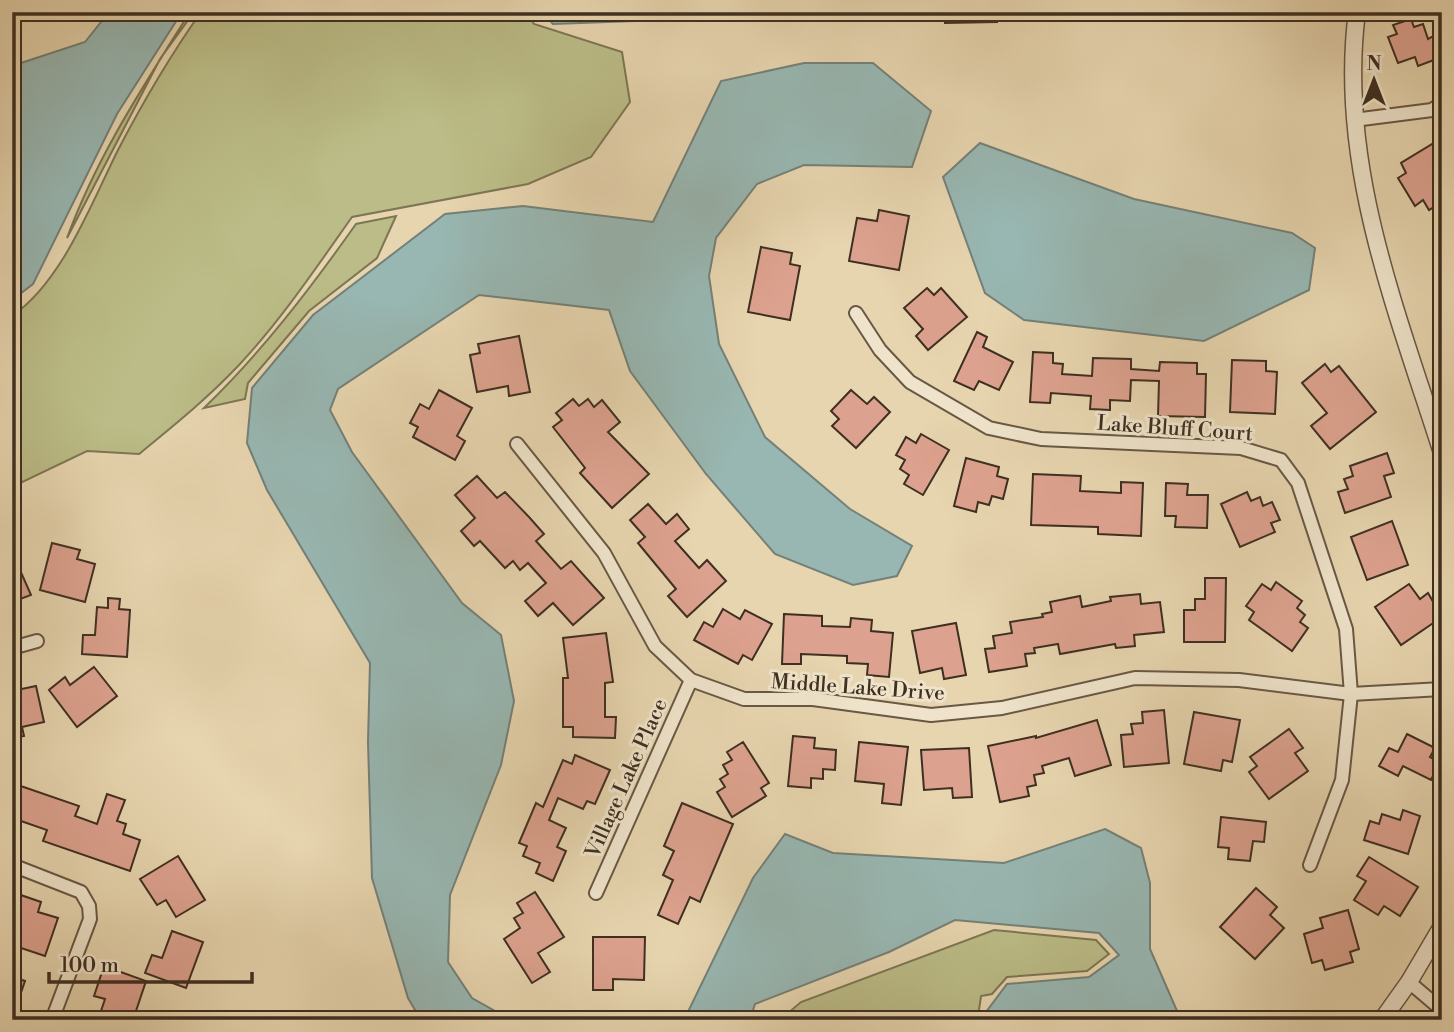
<svg xmlns="http://www.w3.org/2000/svg" width="1454" height="1032" font-family="'Libre Bodoni',serif">
  <rect width="100%" height="100%" fill="#e7d5af"/>
  <filter id="stains"><feTurbulence type="fractalNoise" baseFrequency=".00286" numOctaves="4"/><feColorMatrix values="0 0 0 0 .2 0 0 0 0 .09 0 0 0 0 .02 0 0 0 .5 -.17"/></filter>
  <radialGradient id="worn" r=".72"><stop offset=".6" stop-color="#630" stop-opacity="0"/><stop offset="1" stop-color="#630" stop-opacity=".3"/></radialGradient>
  <g fill="#bbbc87" stroke="#7d7654" stroke-width="2">
    <path d="M190,12H194L160,59L67,238C97,156 144,85 190,12Z"/>
    <path d="M201,12H526L534,24L622,52L630,102L591,157L528,184L352,217C316,268 281,320 239,365C208,398 173,426 139,454L87,451L12,487V316C62,282 91,204 118,150C143,102 170,56 201,12Z"/>
    <path d="M396,216L377,258L309,311L248,383L245,399L204,408C262,352 310,289 356,224Z"/>
    <polygon points="994,930 1096,940 1109,954 1087,971 1007,977 992,994 981,996 979,1010 972,1020 780,1020 801,1002"/>
  </g>
  <g fill="#98b7b2" stroke="#748178" stroke-width="2">
    <polygon points="109,12 182,12 117,114 33,284 12,300 12,70 18,64 85,42"/>
    <polygon points="542,12 678,12 663,20 553,24"/>
    <polygon points="804,63 873,63 931,111 912,167 804,165 757,184 716,238 709,276 719,344 765,437 850,509 912,546 897,576 853,585 775,554 706,474 630,371 609,310 479,295 338,389 330,410 352,452 462,603 501,635 514,701 501,765 450,895 448,962 472,998 511,1020 421,1020 408,998 372,878 368,742 370,663 267,490 247,443 252,388 313,315 445,214 523,206 653,222 721,81"/>
    <polygon points="980,143 1134,199 1292,233 1315,248 1309,290 1204,341 1024,320 985,293 943,177"/>
    <polygon points="1105,829 1141,848 1150,883 1150,949 1181,1020 1054,1020 1048,1016 1039,1020 980,1020 1007,984 1089,977 1119,955 1099,933 955,920 889,952 755,1004 750,1020 684,1020 753,878 785,834 833,853 1004,863"/>
  </g>
  <g fill="#dda28f" stroke="#3f2f21" stroke-width="2">
    <polygon points="945,12 997,12 997,22 945,23"/>
    <polygon points="1411,19 1414,27 1423,24 1428,39 1442,31 1442,57 1418,66 1415,57 1398,63 1388,37 1397,34 1393,25"/>
    <polygon points="1442,138 1442,202 1429,210 1423,200 1415,206 1398,178 1406,173 1401,163"/>
    <polygon points="879,210 909,216 899,270 849,261 857,218 877,221"/>
    <polygon points="761,247 792,253 790,264 800,266 790,320 748,312"/>
    <polygon points="927,288 934,295 941,288 967,317 928,350 916,336 923,329 904,308"/>
    <polygon points="977,332 987,337 983,347 1013,362 999,390 979,381 974,390 954,381"/>
    <polygon points="519,336 530,392 509,396 508,386 477,392 470,355 480,353 478,344"/>
    <polygon points="1033,352 1053,353 1053,363 1063,364 1062,374 1092,376 1093,358 1131,359 1131,369 1159,371 1160,362 1197,363 1197,374 1206,374 1205,417 1158,416 1159,381 1131,380 1130,401 1110,400 1110,410 1090,409 1091,396 1051,393 1050,403 1030,402"/>
    <polygon points="1232,360 1266,361 1266,371 1277,372 1275,414 1230,412"/>
    <polygon points="1325,364 1331,372 1339,366 1376,412 1330,449 1311,426 1327,413 1302,383"/>
    <polygon points="439,390 472,408 457,436 465,441 455,460 413,437 418,427 410,423 420,404 429,409"/>
    <polygon points="851,390 867,404 874,397 890,412 856,448 832,426 839,419 831,411"/>
    <polygon points="573,399 579,406 588,399 594,407 602,400 620,422 608,432 649,474 612,508 580,473 585,468 553,427 562,420 556,413"/>
    <polygon points="921,434 949,450 923,495 904,484 909,475 900,469 905,460 896,455 906,437 916,443"/>
    <polygon points="1387,453 1394,473 1384,476 1391,497 1345,513 1338,492 1348,489 1344,479 1353,476 1350,466"/>
    <polygon points="966,458 999,467 997,476 1008,479 1003,499 992,496 989,505 978,502 976,512 954,506"/>
    <polygon points="1033,474 1081,476 1080,491 1121,493 1121,482 1143,483 1141,536 1098,534 1098,527 1031,525"/>
    <polygon points="477,476 497,498 505,492 529,517 544,534 536,541 561,569 571,561 604,598 573,625 553,603 538,616 525,601 546,583 528,563 520,570 513,561 505,568 480,541 474,546 461,531 475,518 455,495"/>
    <polygon points="1166,483 1188,484 1187,495 1208,495 1207,528 1175,527 1176,516 1165,516"/>
    <polygon points="1247,492 1251,501 1260,497 1263,506 1272,502 1280,520 1271,523 1275,532 1240,547 1221,504"/>
    <polygon points="648,504 666,524 677,514 689,529 675,541 699,568 707,560 726,581 687,617 668,596 676,589 638,543 645,537 630,520"/>
    <polygon points="1392,521 1408,565 1367,580 1351,537"/>
    <polygon points="52,543 80,550 77,559 95,564 85,602 40,590"/>
    <polygon points="12,552 31,595 12,602"/>
    <polygon points="1205,578 1226,578 1225,642 1184,642 1184,610 1195,610 1195,599 1205,599"/>
    <polygon points="1276,582 1302,601 1297,608 1305,615 1300,622 1308,628 1292,651 1249,620 1254,612 1246,606 1262,584 1271,590"/>
    <polygon points="1409,584 1420,599 1428,593 1442,617 1401,645 1375,607"/>
    <polygon points="1140,594 1141,604 1160,602 1164,632 1134,635 1135,646 1116,648 1115,644 1060,654 1058,644 1034,648 1035,653 1025,654 1027,666 989,672 985,649 995,648 993,636 1012,633 1010,622 1043,617 1042,614 1052,612 1050,602 1080,596 1082,607 1111,601 1110,597"/>
    <polygon points="108,598 120,599 119,609 130,610 127,657 82,654 83,635 95,635 97,607 108,608"/>
    <polygon points="723,609 740,619 745,610 772,624 752,660 743,655 738,664 694,640 704,622 713,627"/>
    <polygon points="784,614 822,616 822,626 850,627 851,618 872,620 871,631 893,633 889,677 867,675 868,664 847,663 847,656 801,654 801,664 782,664"/>
    <polygon points="956,623 966,675 944,679 942,668 920,673 912,631"/>
    <polygon points="606,633 613,682 605,683 605,717 616,717 615,738 573,737 573,727 563,727 563,678 568,678 563,638"/>
    <polygon points="94,667 117,696 77,727 49,690 65,677 70,685"/>
    <polygon points="36,686 44,722 22,727 24,736 12,738 12,691"/>
    <polygon points="1164,710 1169,763 1124,767 1121,735 1133,734 1131,724 1143,723 1142,712"/>
    <polygon points="1194,712 1240,720 1232,762 1223,760 1221,771 1184,764"/>
    <polygon points="1097,720 1111,765 1075,776 1069,758 1042,766 1044,773 1034,775 1036,785 1027,787 1029,796 1000,802 988,746 1036,736 1036,738"/>
    <polygon points="1289,729 1303,748 1295,753 1308,771 1269,799 1249,772 1257,766 1250,757"/>
    <polygon points="1407,734 1435,748 1430,757 1440,762 1431,780 1403,766 1398,776 1379,766 1389,748 1398,752"/>
    <polygon points="793,736 815,738 814,748 836,750 835,770 823,769 823,779 811,778 811,788 788,786"/>
    <polygon points="743,742 769,783 761,788 766,796 732,817 717,792 725,787 720,779 728,774 723,765 732,760 727,752"/>
    <polygon points="859,742 908,747 901,805 882,803 884,784 855,781"/>
    <polygon points="969,748 972,797 953,798 952,788 924,790 921,750"/>
    <polygon points="575,755 610,770 595,804 587,801 583,809 558,798 549,820 566,828 557,847 566,851 553,881 536,873 540,863 523,856 527,846 519,843 536,803 543,807 563,760 572,764"/>
    <polygon points="12,783 79,806 75,816 97,824 107,794 125,800 117,821 126,824 123,834 140,840 130,871 43,841 47,830 21,821 12,840"/>
    <polygon points="682,803 733,824 700,902 690,897 678,924 658,915 673,880 663,875 674,851 664,846"/>
    <polygon points="1403,810 1420,816 1408,854 1364,840 1370,821 1379,824 1382,814 1400,820"/>
    <polygon points="1221,817 1266,822 1264,842 1253,841 1250,861 1228,859 1229,848 1218,847"/>
    <polygon points="178,856 205,900 176,917 166,900 157,905 140,879"/>
    <polygon points="1369,857 1418,887 1400,916 1384,906 1378,915 1354,900 1366,881 1357,876"/>
    <polygon points="1256,888 1277,907 1270,915 1284,928 1255,959 1220,927"/>
    <polygon points="12,892 41,902 38,912 58,918 45,956 15,946"/>
    <polygon points="535,892 564,937 538,953 550,972 532,983 504,939 520,928 514,918 523,913 517,903"/>
    <polygon points="1348,910 1359,949 1350,952 1353,962 1325,970 1322,960 1312,963 1304,934 1323,928 1320,918"/>
    <polygon points="172,931 203,942 186,988 145,973 152,955 162,958"/>
    <polygon points="593,937 645,937 644,980 613,979 613,990 593,990"/>
    <polygon points="104,966 146,981 133,1020 98,1020 105,999 94,996"/>
    <polygon points="12,977 25,981 14,1013 12,1013"/>
  </g>
  <g fill="none" stroke-linecap="round" stroke-linejoin="round">
    <defs>
      <g id="minor">
        <polyline points="1354,120 1432,110 1442,103"/>
        <polyline points="856,313 880,350 910,382 989,428 1041,439 1241,448 1281,460 1298,483 1346,629 1351,694 1342,780 1310,865"/>
        <polyline points="517,444 604,553 655,646 691,680 744,699 813,699 931,715 1002,708 1135,678 1239,680 1351,694 1442,689"/>
        <polyline points="12,648 37,641"/>
        <polyline points="12,865 81,892 89,906 90,919 52,1020"/>
        <polyline points="596,893 691,680"/>
        <polyline points="1409,982 1442,1010"/>
      </g>
      <g id="tertiary">
        <path d="M1357,12C1337,164 1397,311 1442,453"/>
        <polyline points="1382,1020 1409,982 1442,926"/>
      </g>
    </defs>
    <use href="#minor" stroke="#695844" stroke-width="16"/>
    <use href="#tertiary" stroke="#695844" stroke-width="19"/>
    <use href="#minor" stroke="#efe4cb" stroke-width="12"/>
    <use href="#tertiary" stroke="#efe4cb" stroke-width="16"/>
  </g>
  <g text-anchor="middle" stroke-width="6" stroke-linejoin="round" paint-order="stroke">
    <g font-size="21" fill="#3f2f21" stroke="#efe4cb">
      <text transform="translate(1175 428) rotate(4)" y="7">Lake Bluff Court</text>
      <text transform="translate(858 687) rotate(4)" y="7">Middle Lake Drive</text>
      <text transform="translate(626 778) rotate(-66)" y="7">Village Lake Place</text>
    </g>
  </g>
  <rect width="1454" height="1032" fill="none" stroke="#e7d5af" stroke-width="42"/>
  <rect x="14" y="14" width="1426" height="1004" fill="none" stroke="#3f2f21" stroke-width="3.5"/>
  <rect x="21" y="21" width="1412" height="990" fill="none" stroke="#3f2f21" stroke-width="2"/>
  <g transform="translate(1374 80)" stroke="#efe4cb" stroke-width="5" paint-order="stroke">
  <path d="M0-5L12 26L0 18L-12 26Z" fill="#3f2f21"/>
  <text y="-10" font-size="19" font-weight="bold" text-anchor="middle" fill="#3f2f21">N</text>
  </g>
  <path d="M49 972v10h203v-10" fill="none" stroke="#3f2f21" stroke-width="3.5"/>
  <text x="60" y="972" font-size="21" fill="#3f2f21" stroke="#efe4cb" stroke-width="5" paint-order="stroke">100 m</text>
  <rect width="100%" height="100%" filter="url(#stains)"/>
  <rect width="100%" height="100%" fill="url(#worn)"/>
</svg>
